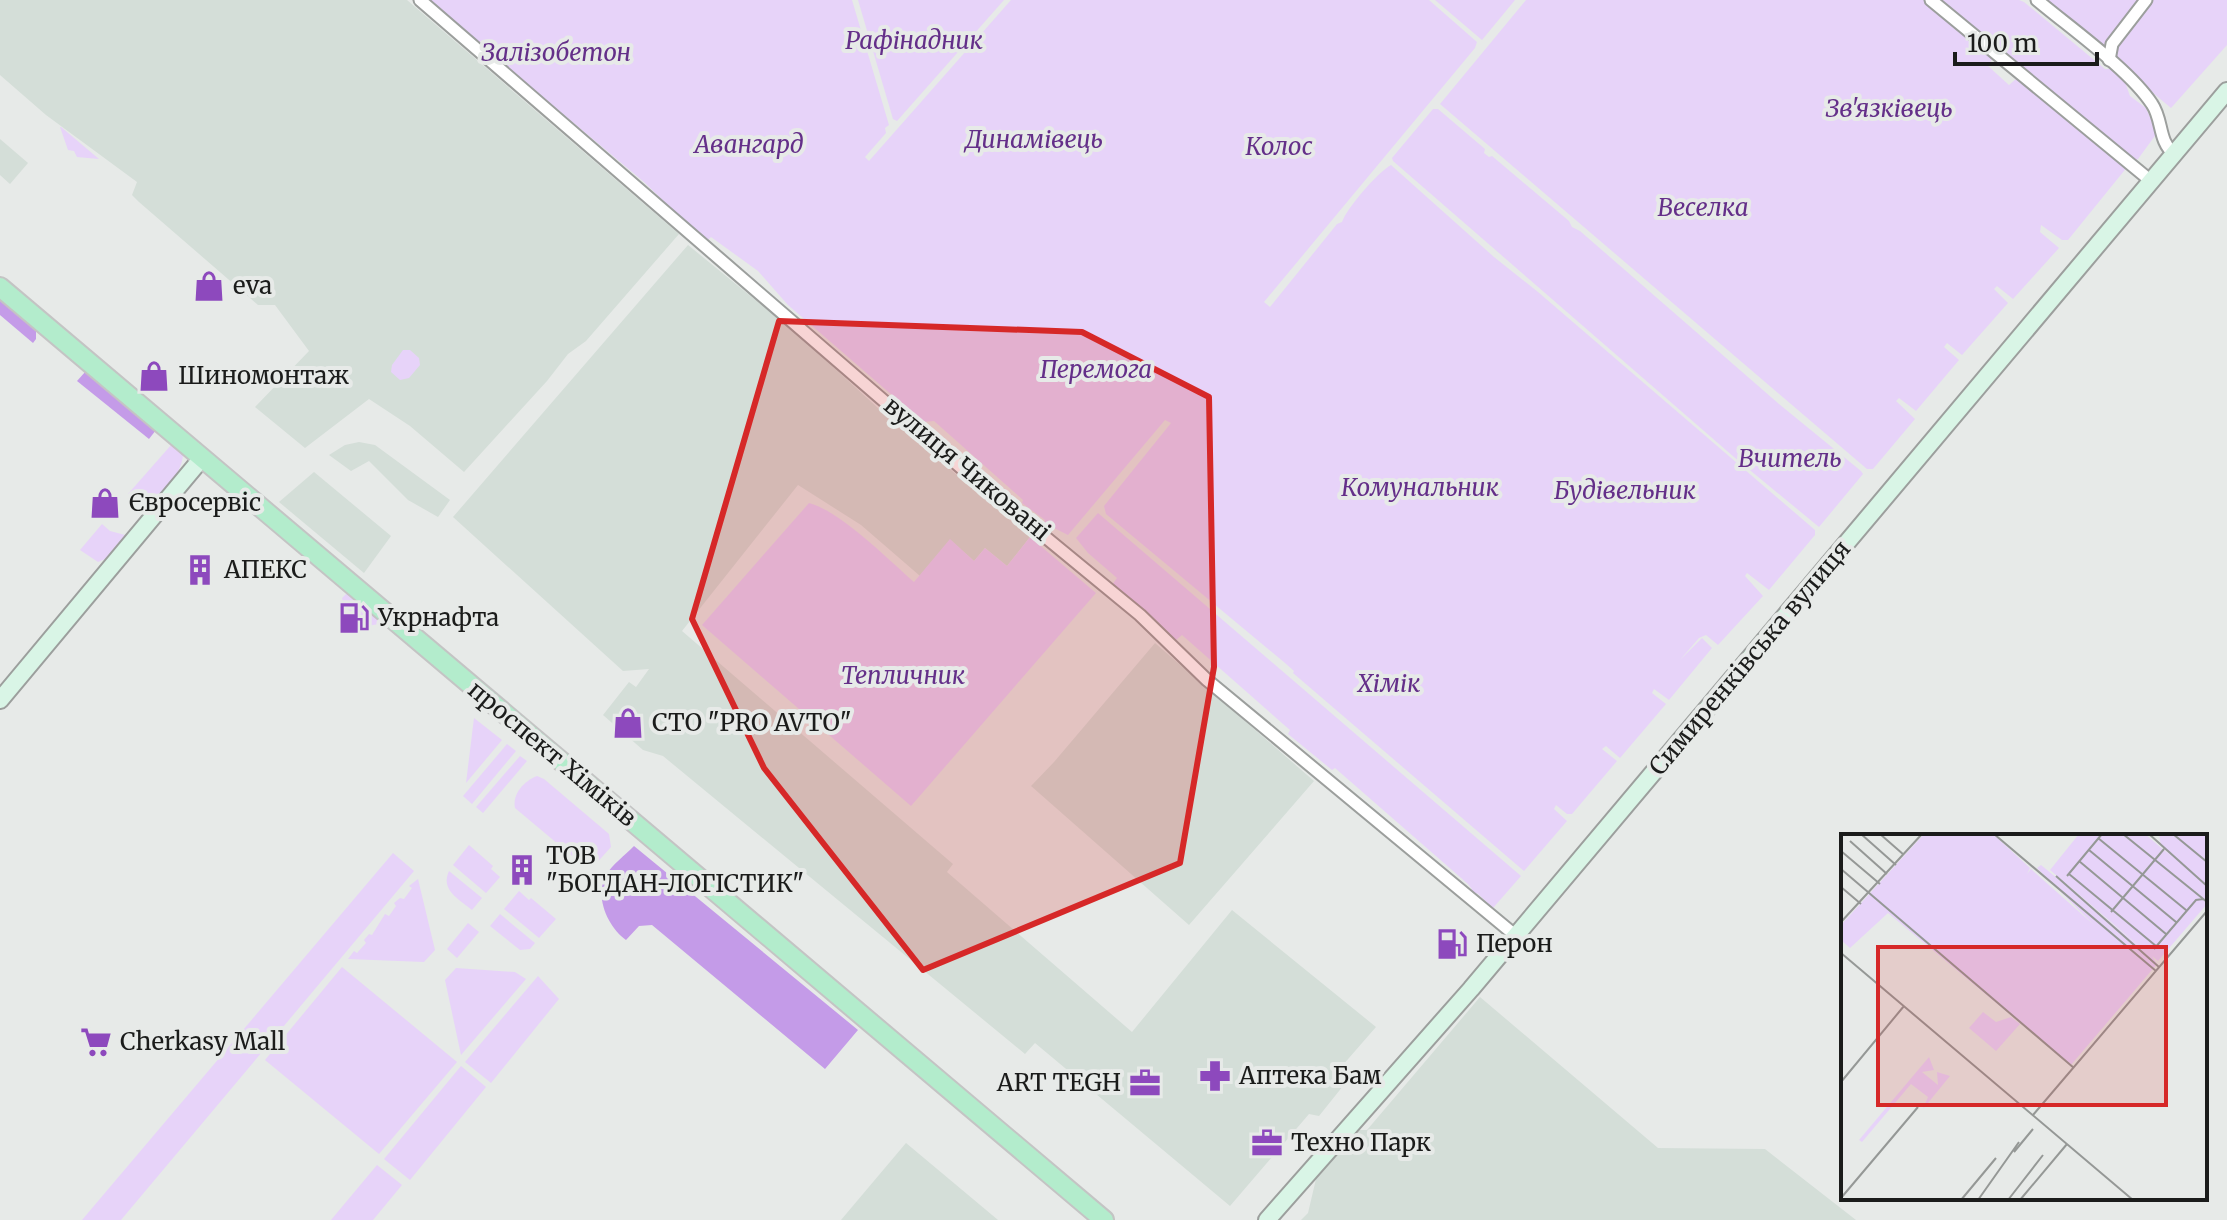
<svg xmlns="http://www.w3.org/2000/svg" width="2227" height="1220" font-family="Merriweather,serif">
  <rect width="100%" height="100%" fill="#e7eae8"/>
  <g fill="#d4ded8">
    <polygon points="0,0 407,0 679,234 586,341 568,354 547,381 464,472 410,426 369,399 305,448 255,407 309,351 275,305 258,305 139,202 132,195 137,182 46,115 0,75"/>
    <polygon points="0,139 28,163 10,184 0,175"/>
    <polygon points="688,245 796,333 878,408 1030,537 1007,566 985,548 974,561 950,540 920,576 861,525 798,485 682,631 953,864 947,872 1132,1032 1232,910 1376,1027 1342,1066 1351,1076 1319,1116 1309,1114 1230,1206 1035,1043 1025,1054 663,756 643,750 603,715 629,682 636,687 649,669 623,671 453,517"/>
    <polygon points="359,442 375,445 450,500 438,517 408,500 369,461 351,471 329,455 345,445"/>
    <polygon points="314,472 391,536 364,573 279,502"/>
    <polygon points="1155,643 1314,781 1189,925 1031,786 1054,762"/>
    <polygon points="1480,997 1658,1148 1765,1149 1856,1220 1301,1220 1308,1213 1316,1179 1356,1130 1367,1130"/>
    <polygon points="906,1143 998,1220 841,1220"/>
  </g>
  <g fill="#e7d3f9">
    <path d="M427,0H852L889,125L885,128L886,133L865,157L869,161L1011,0H1429L1477,42L1475,48L1264,302L1270,307L1337,224L1342,222C1347,208 1377,173 1391,165L1494,257L1538,292L1815,530V535L1769,590L1747,573L1745,576L1763,596L1718,645L1706,635L1699,638L1680,660L1702,638L1712,648L1669,700L1654,689L1652,693L1666,704L1620,758L1606,746L1602,749L1617,761L1572,814H1567L1556,805L1554,809L1567,821L1524,871L1293,673L1294,671L1285,663L1106,514L1104,506L1171,423L1165,420L1068,535L1044,523L1045,520L1022,503L1023,500L934,421L923,422L788,305L758,271L711,237L706,242L644,182Z"/>
    <polygon points="858,0 1004,0 897,121 893,119"/>
    <polygon points="1435,0 1515,0 1482,40"/>
    <polygon points="1526,0 1924,0 1992,59 1988,66 2009,85 2016,79 2128,166 2068,240 2062,240 2041,225 2040,232 2059,248 2013,299 1997,286 1994,289 2008,303 1962,355 1947,343 1944,347 1959,360 1916,411 1899,398 1896,401 1915,419 1873,469 1867,469 1440,104"/>
    <polygon points="1939,0 2019,0 2024,2 2105,69 2111,69 2125,82 2130,96 2146,108 2157,133 2138,159 2134,161"/>
    <polygon points="2042,0 2227,0 2227,45 2171,108"/>
    <polygon points="1433,109 1438,109 1485,149 1484,153 1489,157 1492,156 1569,221 1572,227 1580,231 1779,404 1861,471 1863,474 1819,527 1734,457 1393,161 1392,158"/>
    <polygon points="60,127 61,127 99,159 77,157 74,151 68,150"/>
    <polygon points="403,350 410,350 419,358 420,365 409,378 400,380 391,372 392,365"/>
    <path d="M172,444L183,455C182,471 164,498 148,504L128,494Z"/>
    <path d="M809,503C840,511 889,560 914,582L950,539L974,561L985,548L1007,566L1030,537L1096,593L911,806L702,625Z"/>
    <polygon points="1098,513 1521,876 1493,908 1477,893 1475,895 1470,891 1472,889 1468,884 1335,768 1332,770 1288,734 1290,730 1283,724 1182,635 1176,640 1112,585 1117,578 1088,553 1076,538"/>
    <polygon points="102,524 110,531 125,535 105,559 98,562 80,550"/>
    <polygon points="348,592 380,619 379,624 367,626 344,606 342,598"/>
    <polygon points="474,718 502,740 466,783"/>
    <polygon points="507,744 516,751 472,804 463,796"/>
    <polygon points="520,756 527,761 483,813 476,807"/>
    <path d="M537,776L544,779L609,834L611,847L593,867L583,865L515,808C512,794 524,781 537,776Z"/>
    <polygon points="469,845 493,866 491,869 500,877 486,893 453,865"/>
    <polygon points="393,853 414,871 121,1220 82,1220"/>
    <path d="M449,871L482,898L472,910C459,899 440,890 449,871Z"/>
    <polygon points="418,879 435,950 424,962 348,959 354,951 357,953 366,943 364,940 369,934 372,935 385,914 389,916 396,906 394,903 400,898 404,899 412,888 409,886"/>
    <polygon points="519,891 529,900 531,898 556,919 539,938 504,909"/>
    <polygon points="500,914 535,943 530,949 520,950 490,926"/>
    <polygon points="468,923 479,932 457,958 447,949"/>
    <polygon points="342,967 457,1062 379,1154 265,1060"/>
    <polygon points="456,968 515,972 526,979 461,1055 445,980"/>
    <polygon points="538,976 559,999 491,1083 465,1062"/>
    <polygon points="461,1066 486,1087 410,1180 384,1159"/>
    <polygon points="377,1165 402,1185 373,1220 331,1220"/>
  </g>
  <g fill="#c49be8">
    <polygon points="0,298 36,329 36,339 33,343 0,315"/>
    <polygon points="86,371 156,430 149,439 77,381"/>
    <path d="M634,846L858,1030L825,1069L652,925L639,926L626,940C608,927 594,897 606,875C612,865 625,855 634,846Z"/>
  </g>
  <g fill="none" stroke-linecap="round" stroke-linejoin="round">
    <defs>
      <g id="minor">
        <polyline points="420,0 965,471 1140,615 1207,680 1516,936"/>
        <polyline points="1931,0 2151,181"/>
        <path d="M2037,0C2069,27 2130,70 2152,104C2163,120 2158,141 2174,154"/>
        <polyline points="2109,60 2112,44 2146,0"/>
      </g>
      <g id="secondary">
        <polyline points="0,700 202,458"/>
        <polyline points="1267,1220 1471,989 2227,91"/>
      </g>
      <polyline id="primary" points="0,287 1104,1220"/>
    </defs>
    <use href="#minor" stroke="#9c9f9d" stroke-width="15"/>
    <use href="#secondary" stroke="#9c9f9d" stroke-width="20"/>
    <use href="#primary" stroke="#c4c4c4" stroke-width="22"/>
    <use href="#minor" stroke="#fff" stroke-width="11"/>
    <use href="#secondary" stroke="#d9f5e6" stroke-width="16"/>
    <use href="#primary" stroke="#b3eccc" stroke-width="18"/>
  </g>
  <path fill="#d62828" fill-opacity="0.2" stroke="#d62828" stroke-width="6" stroke-linejoin="round" d="M779,321L1082,332L1209,397L1214,667L1180,863L923,970L764,768L692,619Z"/>
  <defs>
    <symbol id="shop-bare" viewBox="-9 -9 18 18"><path d="M-5-2.5h2.3a2.7 3.5 0 0 1 5.4 0H5L5.5 6h-11ZM-1.5-2.5h3a1.5 2.3 0 0 0-3 0Z" fill="#8d49bd" stroke="#e7eae8" stroke-width="2.5" paint-order="stroke"/></symbol>
    <symbol id="building-bare" viewBox="-9 -9 18 18"><path d="M-4-6H4V6H1V3H-1V6H-4ZM-2.5-4.3h1.7v1.8h-1.7ZM.8-4.3h1.7v1.8H.8ZM-2.5-1h1.7V.8h-1.7ZM.8-1h1.7V.8H.8Z" fill="#8d49bd" stroke="#e7eae8" stroke-width="2.5" paint-order="stroke"/></symbol>
    <symbol id="fuel-bare" viewBox="-9 -9 18 18"><path d="M-5.5-6h7V0h2V4h1.3V-2.5L3-4.5l.8-.8L6-3V5H2.5V1h-1V6h-7ZM-4.2-4.7v3.2H.2V-4.7Z" fill="#8d49bd" stroke="#e7eae8" stroke-width="2.5" paint-order="stroke"/></symbol>
    <symbol id="supermarket-bare" viewBox="-9 -9 18 18"><path d="M-6-5.5h2.5l.6 2H6L4.5 2H-2.5L-4.4-4H-6ZM-1.5 3.2a1.3 1.3 0 1 0 .1 0ZM3 3.2a1.3 1.3 0 1 0 .1 0Z" fill="#8d49bd" stroke="#e7eae8" stroke-width="2.5" paint-order="stroke"/></symbol>
    <symbol id="pharmacy-bare" viewBox="-9 -9 18 18"><path d="M-2-6h4v4h4v4h-4v4h-4v-4h-4v-4h4Z" fill="#8d49bd" stroke="#e7eae8" stroke-width="2.5" paint-order="stroke"/></symbol>
    <symbol id="office-bare" viewBox="-9 -9 18 18"><path d="M-6-3h4V-5.5h4V-3h4V5H-6ZM-1-4.5V-3h2v-1.5ZM-6 0V1H6V0Z" fill="#8d49bd" stroke="#e7eae8" stroke-width="2.5" paint-order="stroke"/></symbol>
  </defs>
  <g fill-rule="evenodd">
    <use href="#shop-bare" x="187" y="264" width="44" height="44"/>
    <use href="#shop-bare" x="132" y="354" width="44" height="44"/>
    <use href="#shop-bare" x="83" y="481" width="44" height="44"/>
    <use href="#building-bare" x="178" y="548" width="44" height="44"/>
    <use href="#fuel-bare" x="332" y="596" width="44" height="44"/>
    <use href="#shop-bare" x="606" y="701" width="44" height="44"/>
    <use href="#building-bare" x="500" y="848" width="44" height="44"/>
    <use href="#fuel-bare" x="1430" y="922" width="44" height="44"/>
    <use href="#supermarket-bare" x="74" y="1020" width="44" height="44"/>
    <use href="#pharmacy-bare" x="1193" y="1054" width="44" height="44"/>
    <use href="#office-bare" x="1123" y="1061" width="44" height="44"/>
    <use href="#office-bare" x="1245" y="1121" width="44" height="44"/>
  </g>
  <g text-anchor="middle" stroke-width="8" stroke-linejoin="round" paint-order="stroke">
    <g font-size="24" font-style="italic" fill="#642f89" stroke="#e7eae8">
      <text x="914" y="49">Рафінадник</text>
      <text x="556" y="61">Залізобетон</text>
      <text x="1889" y="117">Зв'язківець</text>
      <text x="1034" y="148">Динамівець</text>
      <text x="749" y="153">Авангард</text>
      <text x="1279" y="155">Колос</text>
      <text x="1703" y="216">Веселка</text>
      <text x="1096" y="378">Перемога</text>
      <text x="1790" y="467">Вчитель</text>
      <text x="1420" y="496">Комунальник</text>
      <text x="1625" y="499">Будівельник</text>
      <text x="903" y="684">Тепличник</text>
      <text x="1389" y="692">Хімік</text>
    </g>
    <g font-size="24" fill="#1b1c1b" stroke="#e7eae8" text-anchor="start">
      <text x="233" y="294">eva</text>
      <text x="178" y="384">Шиномонтаж</text>
      <text x="129" y="511">Євросервіс</text>
      <text x="224" y="578">АПЕКС</text>
      <text x="378" y="626">Укрнафта</text>
      <text x="652" y="731">СТО "PRO AVTO"</text>
      <text x="546" y="864">ТОВ<tspan x="546" dy="28">"БОГДАН-ЛОГІСТИК"</tspan></text>
      <text x="1476" y="952">Перон</text>
      <text x="120" y="1050">Cherkasy Mall</text>
      <text x="1239" y="1084">Аптека Бам</text>
      <text x="1121" y="1091" text-anchor="end">ART TEGH</text>
      <text x="1291" y="1151">Техно Парк</text>
    </g>
    <g font-size="24" fill="#1b1c1b" stroke="#e7eae8">
      <text transform="translate(967 469) rotate(40)" y="8">вулиця Чиковані</text>
      <text transform="translate(1750 658) rotate(-50)" y="8">Симиренківська вулиця</text>
      <text transform="translate(552 754) rotate(40)" y="8">проспект Хіміків</text>
    </g>
  </g>
  <g transform="translate(1841 834)">
    <rect width="366" height="366" fill="#e7eae8"/>
    <path d="M83,0H152L189,34L186,40L190,35L253,91L196,34L200,31L310,122L209,36L238,0H304L331,23L320,12L318,0H366V70L317,127L311,122L316,130L230,231L47,79L9,114L0,106V91ZM142,178L155,188L170,183L179,190L155,217L128,194ZM88,223L93,236L81,238L97,251L96,238L109,242L82,275L87,263L70,250L21,308L18,306Z" fill="#e7d3f9"/>
    <path fill="none" stroke="#959896" stroke-width="2" d="M20,0L55,31M39,0L63,21M153,0L315,137M282,0L366,68M308,0L366,52M332,0L366,28M257,4L345,76M9,7L46,40M248,16L335,88M0,17L39,50M238,27L325,100M0,35L233,234M228,40L315,112M215,42L318,133M226,42L261,0M0,53L20,70M270,78L323,15M0,88L81,0M313,115L355,66L362,65M0,119L292,366M0,248L63,172M192,281L366,77M173,318L192,295M0,364L77,273M120,366L155,324M137,366L178,308M167,366L202,321M179,366L226,310"/>
    <path fill="#d62828" fill-opacity="0.15" stroke="#d62828" stroke-width="4" d="M37,113H325V271H37Z"/>
    <rect width="366" height="366" fill="none" stroke="#1b1c1b" stroke-width="4"/>
  </g>
  <path d="M1955 52v12h142v-12" fill="none" stroke="#1b1c1b" stroke-width="4"/>
  <text x="1967" y="52" font-size="24" fill="#1b1c1b" stroke="#e7eae8" stroke-width="6" paint-order="stroke">100 m</text>
</svg>
